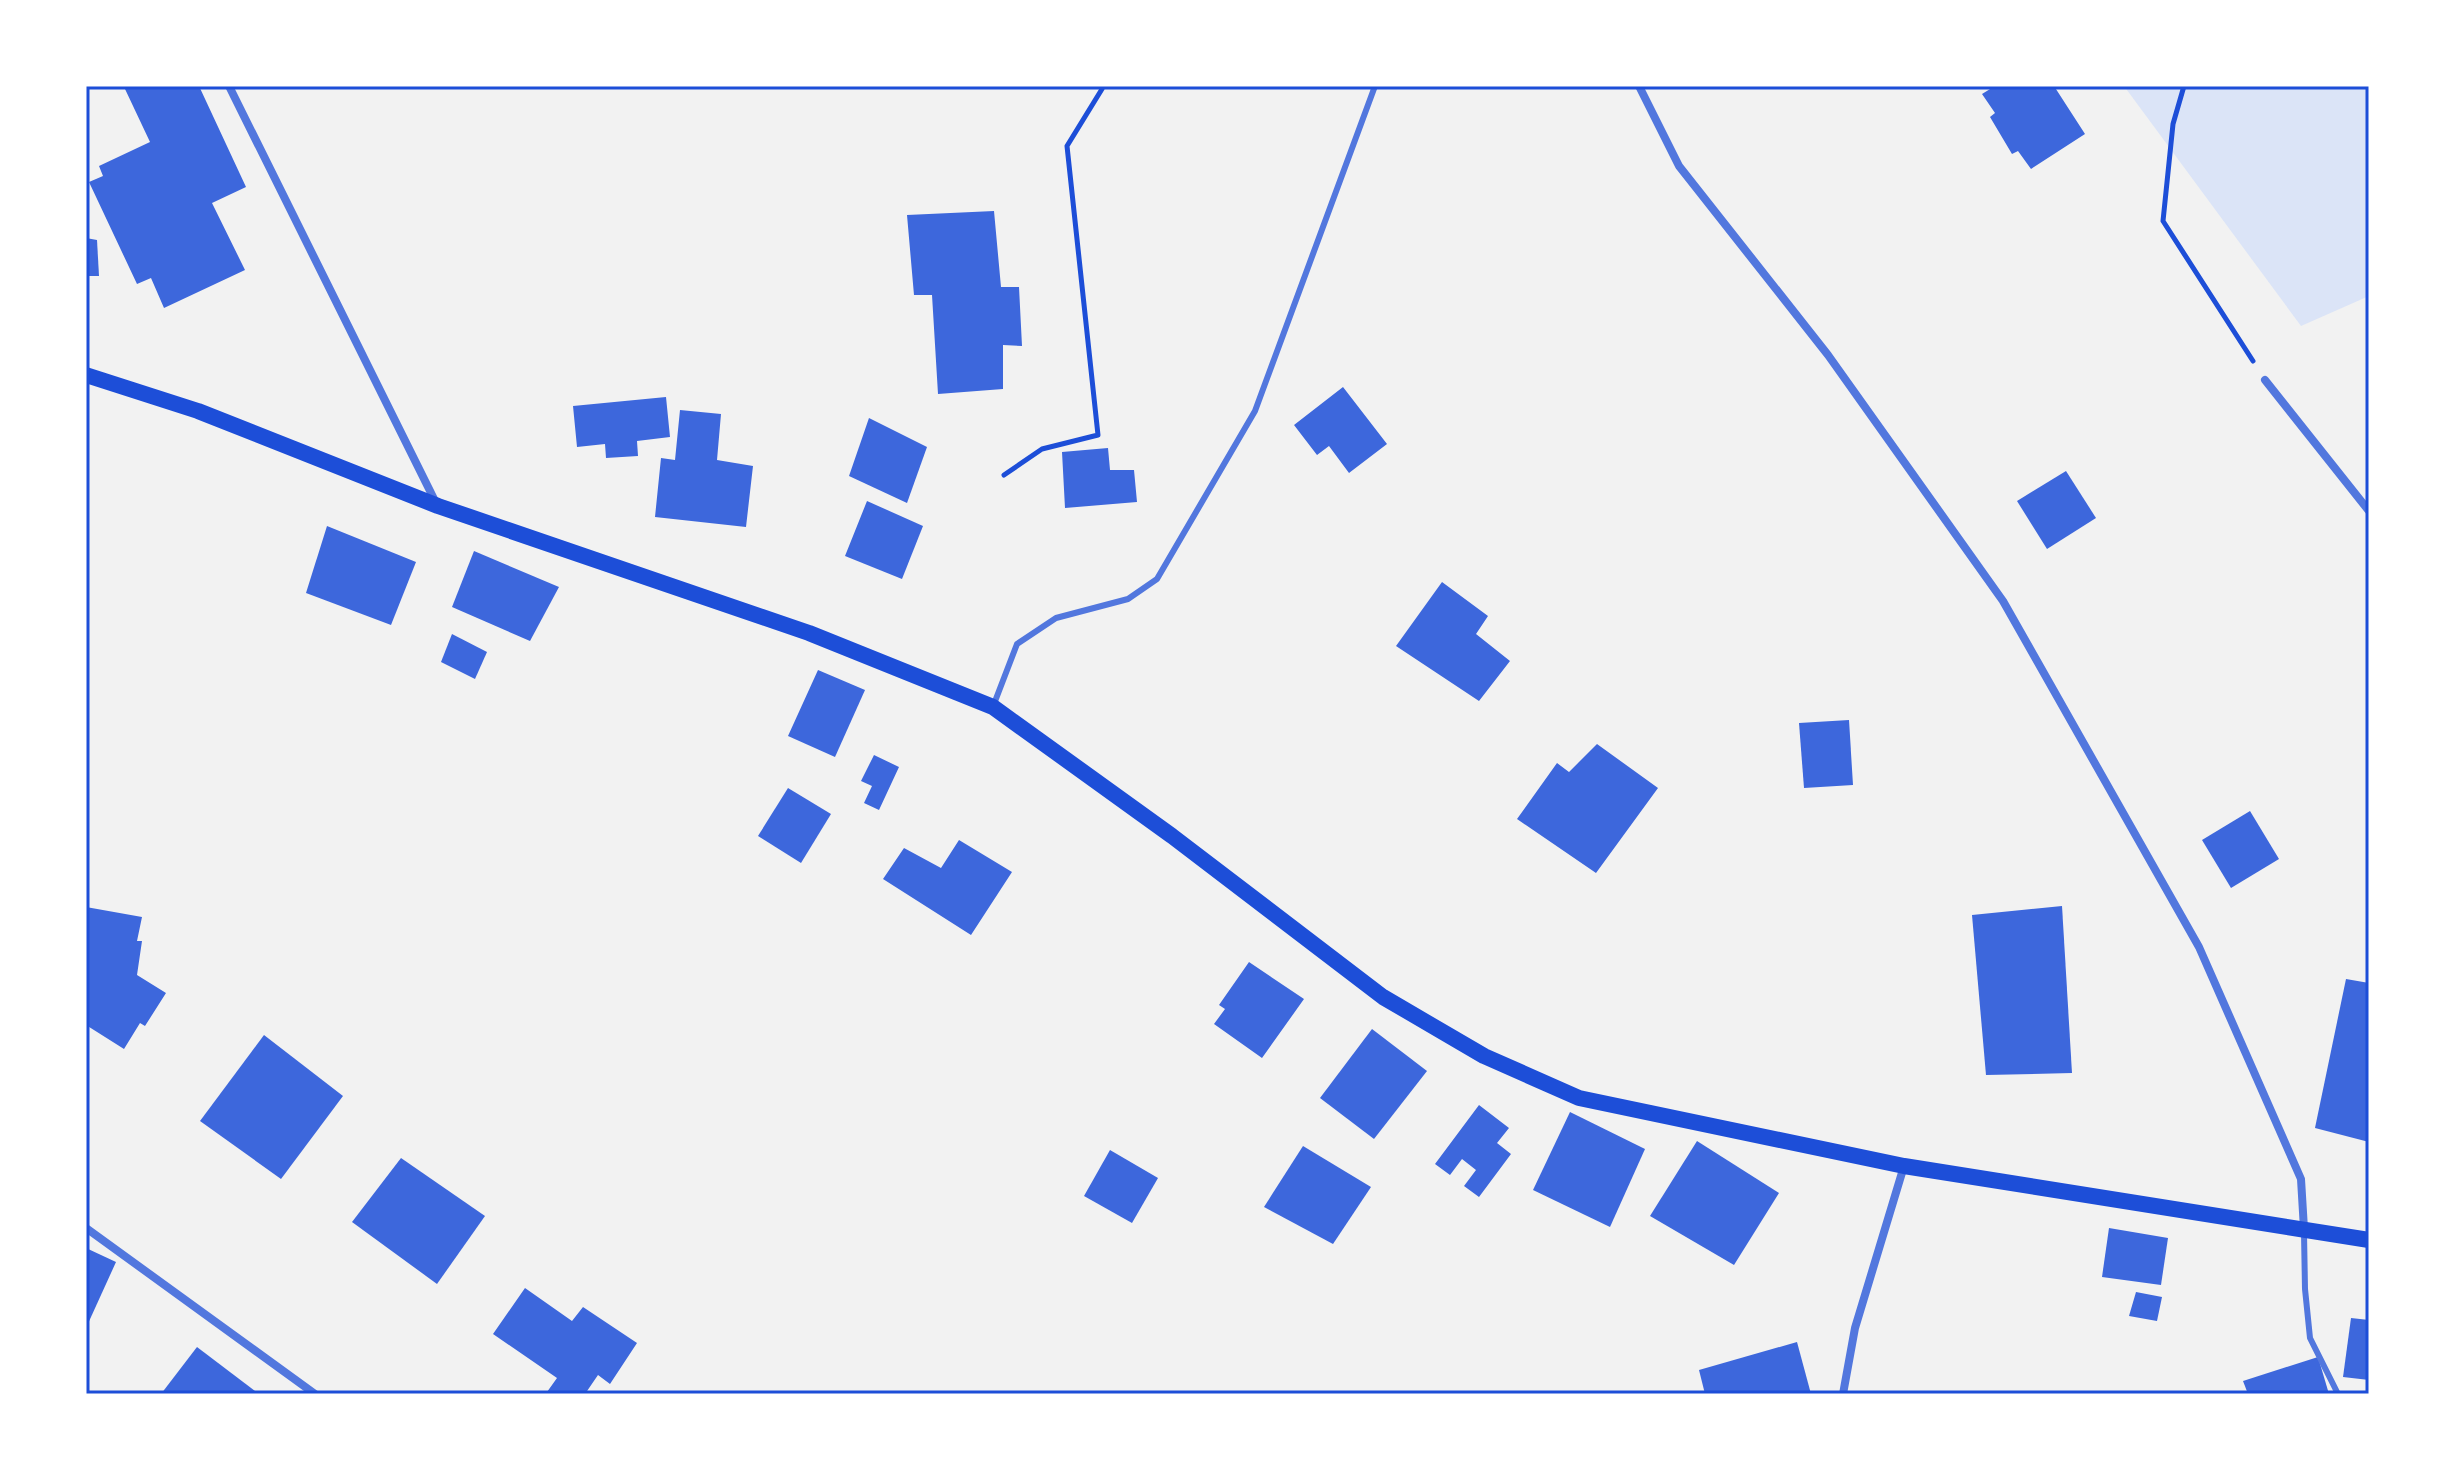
<svg xmlns="http://www.w3.org/2000/svg" width="2455" height="1480" font-family="Lora,serif">
  <rect width="100%" height="100%" fill="#f2f2f2"/>
  <polygon fill="#dbe4f7" points="2124,86 2369,86 2369,296 2301,326"/>
  <g fill="#3d67dc">
    <polygon points="133,86 199,86 246,187 212,203 245,270 164,308 151,278 137,284 89,182 103,176 99,166 150,142 125,89"/>
    <polygon points="1995,86 2054,86 2085,134 2031,169 2018,151 2012,154 1990,117 1995,113 1982,94"/>
    <polygon points="994,211 1001,287 1019,287 1022,346 1003,345 1003,389 938,394 932,295 914,295 907,215"/>
    <polygon points="86,238 97,240 99,276 86,276"/>
    <polygon points="1343,387 1387,444 1349,473 1329,446 1317,455 1294,425"/>
    <polygon points="666,397 670,437 637,441 638,456 606,458 605,444 577,447 573,406"/>
    <polygon points="680,410 721,414 717,460 753,466 746,527 655,517 661,458 675,460"/>
    <polygon points="869,418 927,447 907,503 849,476"/>
    <polygon points="1108,448 1110,470 1134,470 1137,502 1065,508 1062,452"/>
    <polygon points="2066,471 2096,518 2047,549 2017,501"/>
    <polygon points="867,501 923,526 902,579 845,556"/>
    <polygon points="327,526 416,562 391,625 306,593"/>
    <polygon points="474,551 559,587 530,641 452,607"/>
    <polygon points="1442,582 1488,616 1476,634 1510,661 1479,701 1396,646"/>
    <polygon points="452,634 487,652 475,679 441,662"/>
    <polygon points="818,670 865,690 835,757 788,736"/>
    <polygon points="1849,720 1853,785 1804,788 1799,723"/>
    <polygon points="1597,744 1658,788 1596,873 1517,819 1557,763 1569,772"/>
    <polygon points="874,755 899,767 879,810 864,803 872,786 861,781"/>
    <polygon points="788,788 831,814 801,863 758,836"/>
    <polygon points="2250,811 2279,859 2231,888 2202,840"/>
    <polygon points="959,840 1012,872 971,935 883,879 904,848 941,868"/>
    <polygon points="2062,906 2072,1073 1986,1075 1972,915"/>
    <polygon points="86,907 142,917 137,941 142,941 137,975 166,993 145,1026 140,1023 124,1049 86,1025"/>
    <polygon points="1249,962 1304,999 1262,1058 1214,1024 1225,1009 1219,1005"/>
    <polygon points="2346,979 2369,983 2369,1142 2315,1128"/>
    <polygon points="1372,1029 1427,1071 1374,1139 1320,1098"/>
    <polygon points="264,1035 343,1096 281,1179 200,1121"/>
    <polygon points="1479,1105 1509,1128 1497,1143 1511,1154 1479,1197 1464,1186 1476,1170 1462,1159 1450,1175 1435,1164"/>
    <polygon points="1570,1112 1645,1149 1610,1227 1533,1190"/>
    <polygon points="1697,1141 1779,1193 1734,1265 1650,1216"/>
    <polygon points="1303,1146 1371,1187 1333,1244 1264,1207"/>
    <polygon points="1110,1150 1158,1178 1132,1223 1084,1196"/>
    <polygon points="401,1158 485,1216 437,1284 352,1222"/>
    <polygon points="2109,1228 2168,1238 2161,1285 2102,1277"/>
    <polygon points="86,1248 116,1262 86,1328"/>
    <polygon points="525,1288 572,1321 583,1307 637,1343 610,1384 598,1375 585,1394 551,1394 547,1392 557,1378 493,1334"/>
    <polygon points="2136,1292 2162,1297 2157,1321 2129,1316"/>
    <polygon points="2351,1318 2369,1320 2369,1380 2343,1377"/>
    <polygon points="1797,1342 1811,1394 1705,1394 1699,1370"/>
    <polygon points="197,1347 259,1394 161,1394"/>
    <polygon points="2318,1357 2329,1394 2248,1394 2243,1381"/>
  </g>
  <g fill="none" stroke-linecap="round" stroke-linejoin="round">
    <g stroke="#1d4ed8" stroke-width="5">
      <polyline points="2184,86 2173,124 2163,221 2253,361"/>
      <polyline points="1004,475 1042,449 1098,435 1067,146 1102,89 1102,86"/>
    </g>
    <g stroke="#5277de" stroke-width="6">
      <polyline points="994,704 1017,644 1056,618 1128,599 1157,579 1255,411 1375,86"/>
      <polyline points="2304,1233 2305,1289 2310,1338 2338,1394"/>
    </g>
    <g stroke="#5277de" stroke-width="8">
      <polyline points="229,86 437,505"/>
      <polyline points="1639,86 1679,166 1828,355 2003,601 2199,947 2301,1179 2304,1229"/>
      <polyline points="2265,380 2369,511"/>
      <polyline points="86,1228 315,1394"/>
      <polyline points="1843,1394 1855,1328 1904,1166"/>
    </g>
    <polyline stroke="#1d4ed8" stroke-width="16" points="86,375 198,411 438,506 809,633 993,707 1172,836 1383,997 1484,1056 1579,1098 1904,1166 2369,1240"/>
  </g>
  <rect width="2455" height="1480" fill="none" stroke="#ffffff" stroke-width="176"/>
  <rect x="88" y="88" width="2279" height="1304" fill="none" stroke="#1d4ed8" stroke-width="3"/>
</svg>
